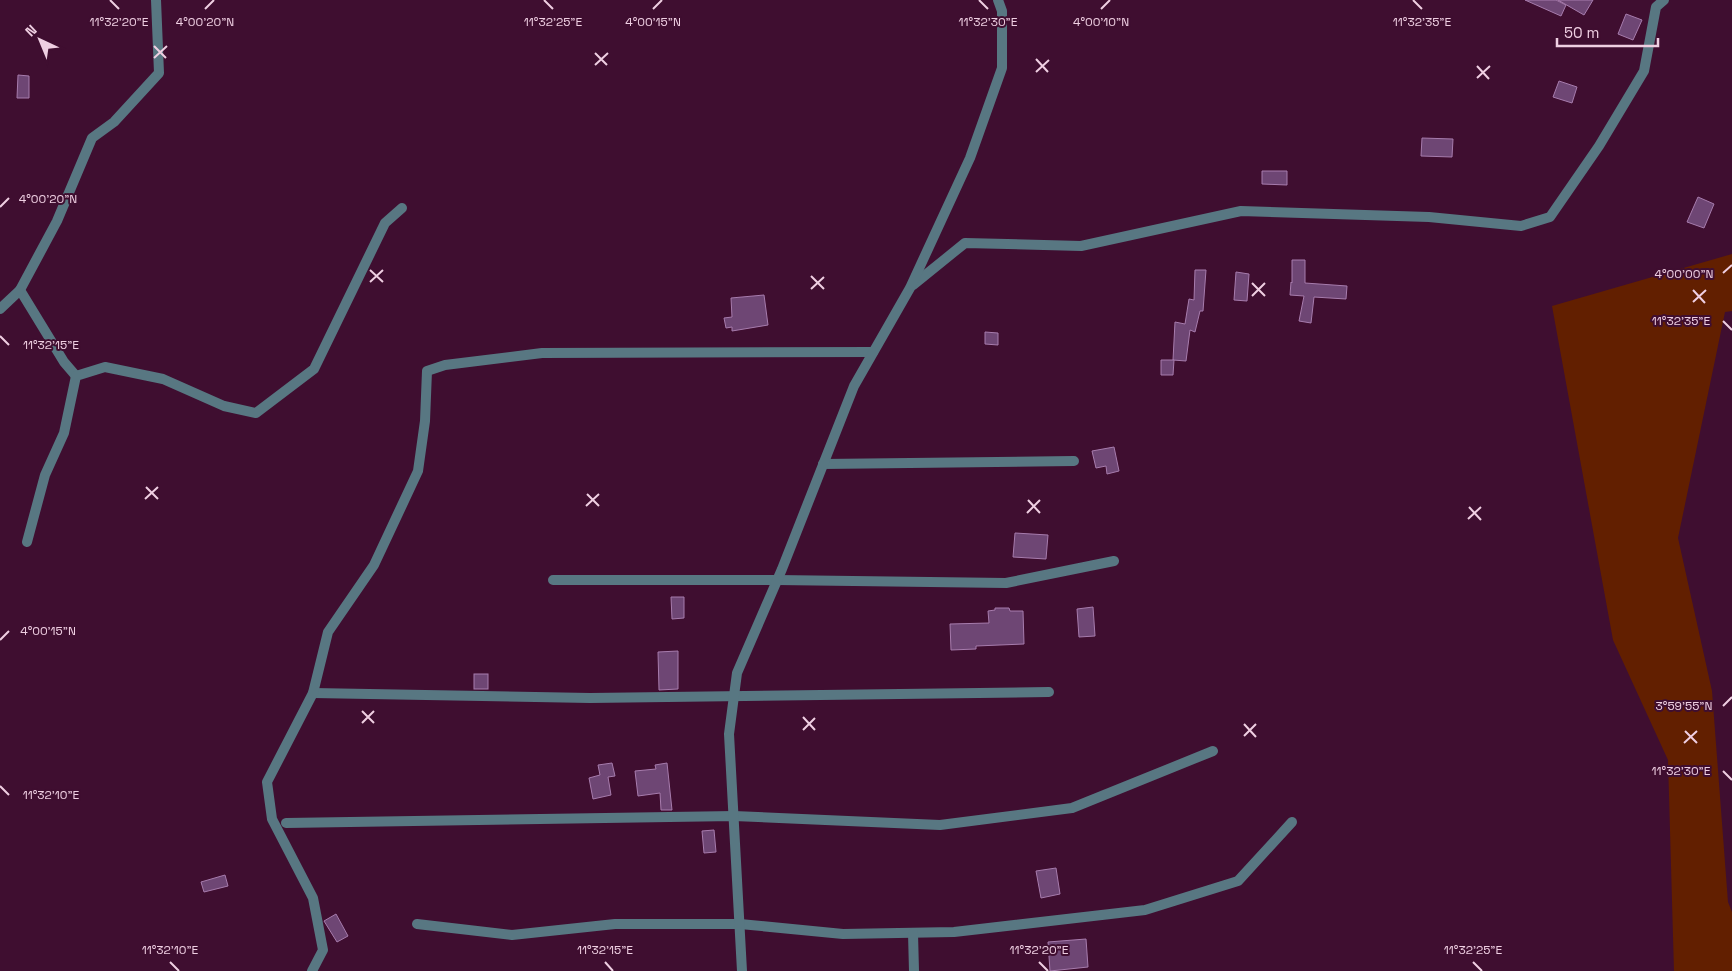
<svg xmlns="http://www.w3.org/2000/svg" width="1732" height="971" font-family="'Space Grotesk',sans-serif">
  <rect width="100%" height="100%" fill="#3f0e30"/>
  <polygon fill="#621f00" points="1732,254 1732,311 1725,312 1678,538 1712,691 1728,902 1732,912 1732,971 1674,971 1668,760 1613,640 1552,306"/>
  <g fill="#6e4674" stroke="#a77cad">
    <polygon points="1525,0 1556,0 1566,5 1561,16"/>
    <polygon points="1558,0 1593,0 1584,15"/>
    <polygon points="1626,14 1642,20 1633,40 1618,34"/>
    <polygon points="18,75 29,76 29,98 17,98"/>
    <polygon points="1559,81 1577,87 1572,103 1553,97"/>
    <polygon points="1422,138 1453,139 1452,157 1421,156"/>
    <polygon points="1262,171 1287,171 1287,185 1262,184"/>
    <polygon points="1698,197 1714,204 1704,228 1687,222"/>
    <polygon points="1292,260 1305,260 1305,283 1347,286 1346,299 1314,297 1311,323 1299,321 1304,296 1290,295 1291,282 1292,283"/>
    <polygon points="1195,270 1206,270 1203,311 1200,311 1195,332 1190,330 1186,361 1173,360 1175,322 1185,324 1189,299 1194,300"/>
    <polygon points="1236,272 1249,274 1247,301 1234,300"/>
    <polygon points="764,295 768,325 732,331 732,327 726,328 724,318 732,317 731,298"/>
    <polygon points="985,332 998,333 998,345 985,344"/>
    <polygon points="1161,360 1174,360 1173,375 1161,375"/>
    <polygon points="1114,447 1119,471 1107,474 1106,466 1096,468 1092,451"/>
    <polygon points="1015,533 1048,535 1046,559 1013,557"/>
    <polygon points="671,597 684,597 684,618 672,619"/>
    <polygon points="1093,607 1095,636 1079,637 1077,609"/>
    <polygon points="995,608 1009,608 1010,611 1023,611 1024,644 976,646 976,649 951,650 950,624 989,623 988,611 995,610"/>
    <polygon points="678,651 678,689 659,690 658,652"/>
    <rect x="474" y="674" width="14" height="15"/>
    <polygon points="612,763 615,776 608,777 611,795 593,799 589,778 600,775 598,765"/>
    <polygon points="667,763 672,810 661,810 660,793 638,796 635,771 656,769 655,765"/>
    <polygon points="714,830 716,852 704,853 702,831"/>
    <polygon points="1056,868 1060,894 1041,898 1036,871"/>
    <polygon points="225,875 228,886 204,892 201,882"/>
    <polygon points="336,914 348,936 337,942 324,921"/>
    <polygon points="1086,939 1088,967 1050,971 1048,942"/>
  </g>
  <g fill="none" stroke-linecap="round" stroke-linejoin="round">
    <g stroke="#587782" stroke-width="10">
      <polyline points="913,285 965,243 1081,246 1241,211 1429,217 1521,226 1550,217 1599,146 1644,71 1656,7 1664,0"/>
      <polyline points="20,290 64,362 76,376"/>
      <polyline points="0,309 20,290 57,221 92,138 114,122 159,73 156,0"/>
      <polyline points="823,464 1074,461"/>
      <polyline points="27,542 45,475 64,433 76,376 105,367 163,379 224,406 256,413 314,369 385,223 402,208"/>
      <polyline points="553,580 777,580 1006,583 1114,561"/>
      <polyline points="313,693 590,698 1049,692"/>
      <polyline points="286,823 734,816 940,825 1072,808 1213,751"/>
      <polyline points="417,924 512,935 615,924 740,924 843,934 954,932 1145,910 1238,881 1292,822"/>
      <polyline points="913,933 914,971"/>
      <polyline points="312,971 323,950 313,898 272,819 267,782 313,693 328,632 374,565 418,471 425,421 427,371 445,365 542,353 873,352"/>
      <polyline points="742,971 729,734 737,673 782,569 854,386 910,288 970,158 1002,68 1002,11 998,0"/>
    </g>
  </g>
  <path fill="none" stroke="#efcfe2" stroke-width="2" d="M110,0L119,9M544,0L553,9M979,0L988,9M1413,0L1422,9M205,9L214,0M653,9L662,0M1101,9L1110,0M154,46L166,58M595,53L607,65M154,58L167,46M1036,59L1048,72M595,65L608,53M1477,66L1489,79M1036,72L1049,60M1477,78L1490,66M0,207L9,198M370,270L383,282M1723,273L1732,265M811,276L824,289M370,282L383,270M1252,283L1265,296M811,289L824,277M1693,290L1705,303M1252,296L1265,283M1693,302L1706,290M1723,321L1732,330M0,336L9,345M146,487L158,499M587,494L599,506M145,499L158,487M1028,500L1040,513M586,506L599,494M1469,507L1481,520M1027,513L1040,500M1468,519L1481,507M0,640L9,631M1723,706L1732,697M362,711L374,723M803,717L815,730M362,723L374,711M1244,724L1256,737M803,730L815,718M1685,731L1697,743M1244,736L1256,724M1684,743L1697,731M1723,771L1732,780M0,786L9,795M170,962L179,971M605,962L613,971M1039,962L1048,971M1473,962L1482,971"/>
  <g font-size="12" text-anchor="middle" fill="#efcfe2" stroke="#3f0e30" stroke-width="4" stroke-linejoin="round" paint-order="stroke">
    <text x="205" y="26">4°00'20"N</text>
    <text x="653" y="26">4°00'15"N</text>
    <text x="1101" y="26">4°00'10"N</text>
    <text x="988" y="26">11°32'30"E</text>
    <text x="119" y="26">11°32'20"E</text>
    <text x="553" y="26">11°32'25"E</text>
    <text x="1422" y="26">11°32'35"E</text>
    <text x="48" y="203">4°00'20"N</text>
    <text x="1684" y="278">4°00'00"N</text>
    <text x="1681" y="325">11°32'35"E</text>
    <text x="51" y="349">11°32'15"E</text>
    <text x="48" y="635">4°00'15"N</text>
    <text x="1684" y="710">3°59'55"N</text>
    <text x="1681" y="775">11°32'30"E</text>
    <text x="51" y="799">11°32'10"E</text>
    <text x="170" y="954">11°32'10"E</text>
    <text x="605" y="954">11°32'15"E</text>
    <text x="1039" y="954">11°32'20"E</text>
    <text x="1473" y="954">11°32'25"E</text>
  </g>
  <g transform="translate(40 40) rotate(316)" stroke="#3f0e30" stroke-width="4" paint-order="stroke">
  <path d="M0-4L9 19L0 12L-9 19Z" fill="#efcfe2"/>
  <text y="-8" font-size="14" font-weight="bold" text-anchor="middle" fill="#efcfe2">N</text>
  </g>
  <path d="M1557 38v8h101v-8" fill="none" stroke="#efcfe2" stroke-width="2.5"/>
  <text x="1564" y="38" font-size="15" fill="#efcfe2" stroke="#3f0e30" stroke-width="4" paint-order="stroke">50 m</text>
</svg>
